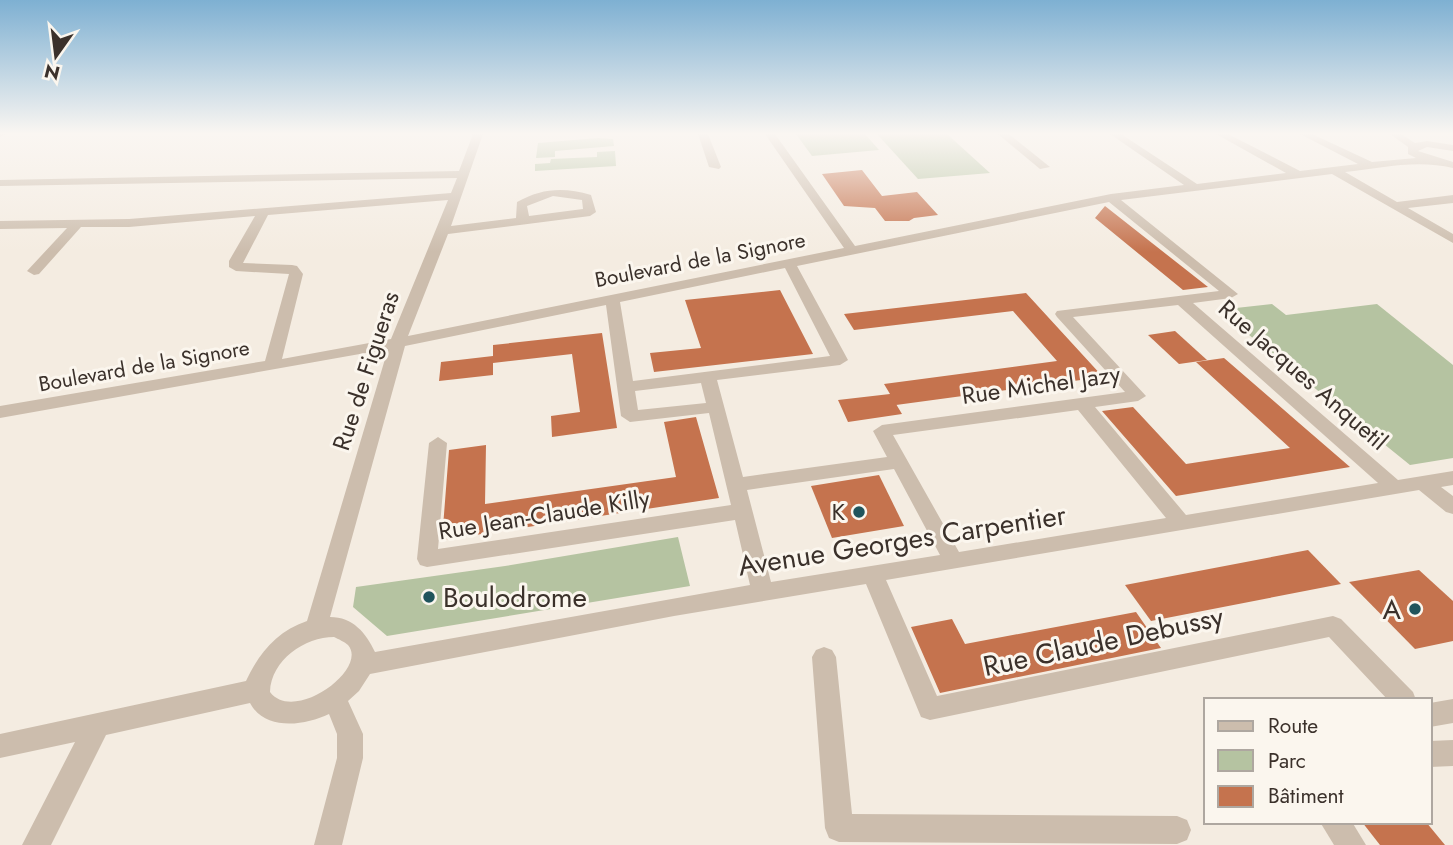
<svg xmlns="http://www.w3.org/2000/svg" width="1453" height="845" font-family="Jost,sans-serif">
  <rect width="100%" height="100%" fill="#f4ece1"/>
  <g fill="#b5c3a1">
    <polygon points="796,134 865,134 879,150 812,156"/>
    <polygon points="877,134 947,134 990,173 918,179"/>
    <polygon points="598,138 613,139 614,146 555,151 555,157 536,158 538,143"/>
    <polygon points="615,151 616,166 535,171 535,164 550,163 551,159 597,157 597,152"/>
    <polygon points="1272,304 1286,315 1377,304 1453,365 1453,458 1410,465 1218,310"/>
    <polygon points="678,537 690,586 387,636 353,607 356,587 505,566"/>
  </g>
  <g fill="#c5734e">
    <polygon points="862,170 882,196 917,192 938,215 914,218 909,221 885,221 875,208 844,206 822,174"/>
    <polygon points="1105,206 1152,243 1208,287 1183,290 1095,218"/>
    <polygon points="780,290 813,354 654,372 650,353 701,348 685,300"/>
    <polygon points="1026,293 1103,377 896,405 893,399 902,414 848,422 838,400 890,394 884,384 1057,361 1013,311 854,330 844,314"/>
    <polygon points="1175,331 1207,360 1179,364 1148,335"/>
    <polygon points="602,333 617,428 552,437 551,416 580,412 572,354 493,363 493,375 439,381 441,362 493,356 493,345"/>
    <polygon points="1224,358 1299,423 1350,467 1176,496 1102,411 1133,407 1186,464 1290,448 1196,362"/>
    <polygon points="696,417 719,498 442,540 449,450 486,445 485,504 676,477 664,422"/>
    <polygon points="879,475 904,526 832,538 811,486"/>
    <polygon points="1308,550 1341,584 1151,621 1125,585"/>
    <polygon points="1419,570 1453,601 1453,641 1415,649 1349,582"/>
    <polygon points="1136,612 1161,648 940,693 911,627 952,619 965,644"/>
    <polygon points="1362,822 1426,822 1445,845 1380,845"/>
  </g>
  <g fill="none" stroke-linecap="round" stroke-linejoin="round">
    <g fill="#ccbdad" fill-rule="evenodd">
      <polygon points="0,134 6,134 0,137"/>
      <path d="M473,134H483L451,226L516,218L517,202C542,188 564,187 591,195L596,212L590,216L448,234L408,336L844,248L765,134H775L855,246L1111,194L1184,185L1110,134H1121L1197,184L1286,173L1216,134H1228L1300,171L1358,164L1300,134H1312L1372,162L1416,158L1408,154V147L1390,134H1401L1415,143L1427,141L1453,145V151L1427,147L1418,151L1453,162V168C1418,159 1380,168 1345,172L1397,202L1453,195V203L1408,208L1453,234V243L1332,174L1121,200L1238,294L1231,298L1193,303L1398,480L1453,471V485L1441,487L1453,496V514L1446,512L1419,490L886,580L937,696L1333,616L1341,619L1413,692L1416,700H1388L1329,637L930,720L921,717L866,584L674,616L370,674L359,691L348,701L363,734V758L342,845H314L337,758V734L329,714C304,726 265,731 250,703L106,735L51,845H22L75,742L0,758V734L246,681C259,653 277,631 307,621L388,349L0,418V406L265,361L289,274L236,271L229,267V261L255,216L129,227H81L39,274L34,275L27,271L67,228L0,229V221L129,219L451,193L457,178L0,186V180L459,171ZM553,196L582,200L583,209L529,216L527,206ZM448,200L391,339L282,359L303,274L297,266L292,265L243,263L268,215ZM1109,202L1219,291L1057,311L1055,314L1057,317L1125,392L882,425L873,431L887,457L743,477L717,380L840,365L848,360L797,266ZM785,268L830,356L633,381L620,302ZM606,305L621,416L630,422L709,413L731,505L438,549L447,443L438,437L429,443L417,559L420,565L427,567L735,520L750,585L375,652C366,633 353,617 330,617L405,346ZM1178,305L1378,483L1186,515L1095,407L1138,401L1146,396L1073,317ZM701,383L706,403L638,410L635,391ZM1078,410L1166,518L959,552L893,435ZM894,469L940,555L771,582L747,490ZM334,637C338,639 345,642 348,645C369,669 294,724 270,692C271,660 305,637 334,637Z"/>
      <polygon points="698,134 708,134 721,167 719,169 709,167"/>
      <polygon points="998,134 1009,134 1050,167 1040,169"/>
      <polygon points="824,647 832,650 836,657 852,814 1177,816 1187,820 1191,830 1187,840 1177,844 839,842 829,838 825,828 812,657 816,650"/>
      <polygon points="1453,699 1453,723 1430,727 1430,703"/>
      <polygon points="1453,740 1453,766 1430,767 1430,741"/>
      <polygon points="1320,822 1352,822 1366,845 1334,845"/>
    </g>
  </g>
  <linearGradient id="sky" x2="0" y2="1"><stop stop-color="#7eb0d2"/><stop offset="0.53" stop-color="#faf6f2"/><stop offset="1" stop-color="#faf6f2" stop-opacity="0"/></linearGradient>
  <rect width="1453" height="252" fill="url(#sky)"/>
  <g fill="#20545c" stroke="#fbf6ee" stroke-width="2.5">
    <circle cx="859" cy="512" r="7"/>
    <circle cx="429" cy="597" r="7"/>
    <circle cx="1415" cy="609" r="7"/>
  </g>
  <g text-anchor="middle" stroke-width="6" stroke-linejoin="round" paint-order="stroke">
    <g font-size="21" fill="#3b312b" stroke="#fbf6ee">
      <text transform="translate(700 260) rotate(-11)" y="7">Boulevard de la Signore</text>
      <text transform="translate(144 366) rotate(-10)" y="7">Boulevard de la Signore</text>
    </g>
    <g font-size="24" fill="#3b312b" stroke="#fbf6ee">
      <text transform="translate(366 371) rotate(-72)" y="8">Rue de Figueras</text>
      <text transform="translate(1303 375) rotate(41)" y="8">Rue Jacques Anquetil</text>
      <text transform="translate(1041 385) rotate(-8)" y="8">Rue Michel Jazy</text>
      <text transform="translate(544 515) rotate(-9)" y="8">Rue Jean-Claude Killy</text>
    </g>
    <g font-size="24" fill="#3b312b" stroke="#fbf6ee" text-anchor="end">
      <text x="845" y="520">K</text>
    </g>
    <g font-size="28" fill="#3b312b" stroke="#fbf6ee">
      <text transform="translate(902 540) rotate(-9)" y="10">Avenue Georges Carpentier</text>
      <text transform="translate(1103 641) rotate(-12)" y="10">Rue Claude Debussy</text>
    </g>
    <g font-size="28" fill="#3b312b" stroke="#fbf6ee" text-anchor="start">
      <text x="443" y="607">Boulodrome</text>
      <text x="1401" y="619" text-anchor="end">A</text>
    </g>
  </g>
  <rect x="1204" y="698" width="228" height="126" fill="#fbf6ee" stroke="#aea7a0" stroke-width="2"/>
  <rect x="1218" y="721" width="35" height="10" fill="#ccbdad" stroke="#aea7a0" stroke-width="2"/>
  <text x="1268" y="733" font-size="21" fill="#3b312b">Route</text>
  <rect x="1218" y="750" width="35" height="21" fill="#b5c3a1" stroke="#aea7a0" stroke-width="2"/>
  <text x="1268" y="768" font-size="21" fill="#3b312b">Parc</text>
  <rect x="1218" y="786" width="35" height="21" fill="#c5734e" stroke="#aea7a0" stroke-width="2"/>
  <text x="1268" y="803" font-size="21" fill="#3b312b">Bâtiment</text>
  <g transform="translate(56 56) rotate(194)" stroke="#fbf6ee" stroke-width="5" paint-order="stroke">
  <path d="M0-5L12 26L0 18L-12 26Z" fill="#3b312b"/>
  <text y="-10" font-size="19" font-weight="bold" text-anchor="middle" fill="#3b312b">N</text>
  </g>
</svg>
